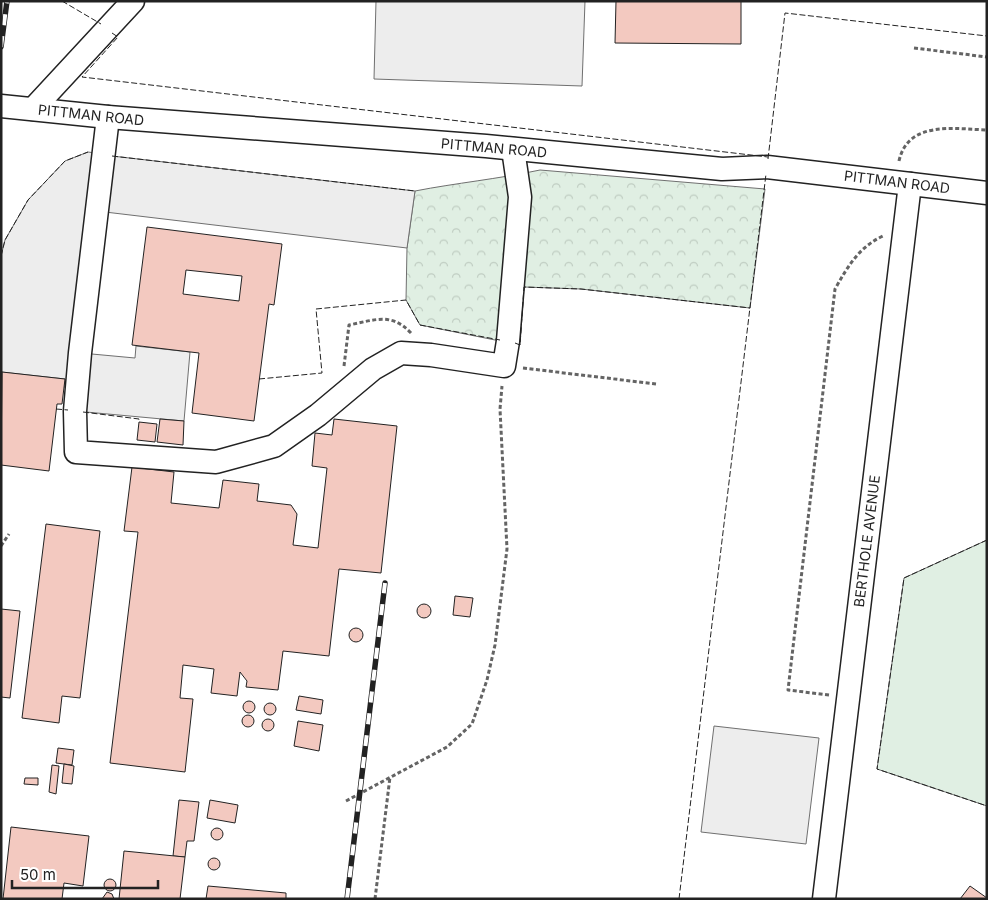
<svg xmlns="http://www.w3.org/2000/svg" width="988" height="900" font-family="Inter,sans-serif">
  <defs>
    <pattern id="forest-crowns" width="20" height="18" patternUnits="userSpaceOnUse" patternTransform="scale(1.25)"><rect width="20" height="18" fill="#e0efe3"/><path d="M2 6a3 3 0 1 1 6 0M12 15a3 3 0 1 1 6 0" fill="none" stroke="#c0cdc2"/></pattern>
  </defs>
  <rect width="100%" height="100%" fill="#fff"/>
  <path fill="url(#forest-crowns)" stroke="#6f6f6f" d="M540,170L765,189L750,308L581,289L524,287L520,345L420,325L406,300L407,248L415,191C456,183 498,179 540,170Z"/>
  <polygon fill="#e0efe3" stroke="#6f6f6f" points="987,540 987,806 877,769 904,578"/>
  <g fill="#ededed" stroke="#6f6f6f">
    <polygon points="376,1 585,1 582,86 374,79"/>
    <polygon points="88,152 103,154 81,353 135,358 136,346 190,352 184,421 75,411 77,388 64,387 65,379 1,372 1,256 5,240 28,200 65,161"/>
    <polygon points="112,156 415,191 407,248 105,212"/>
    <polygon points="714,726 819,738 806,844 701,832"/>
  </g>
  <g fill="#f3c9c0" stroke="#222" fill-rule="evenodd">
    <polygon points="616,1 741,1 741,44 615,43"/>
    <path d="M147,227L282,244L274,305L269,304L254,421L192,413L199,353L132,345ZM186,270L242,276L239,301L183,294Z"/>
    <polygon points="2,372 65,379 62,404 57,404 49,471 1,465"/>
    <polygon points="160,419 184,421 183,445 157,442"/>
    <polygon points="334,419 397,426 381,573 339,569 329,656 283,651 278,690 246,687 247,681 240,672 237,696 211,693 214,669 183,665 180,698 193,699 185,772 110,763 138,532 124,531 132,467 174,472 171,503 219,508 223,480 259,484 257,501 291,505 297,514 293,545 318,548 327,468 312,466 315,433 332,435"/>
    <polygon points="139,422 157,424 155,442 137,440"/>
    <polygon points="46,524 100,531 80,698 62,696 59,723 22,718"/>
    <polygon points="455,596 473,598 470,617 453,615"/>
    <circle cx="424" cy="611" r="7"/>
    <polygon points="1,609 20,611 10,698 1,697"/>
    <circle cx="356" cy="635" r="7"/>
    <polygon points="299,696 323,700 321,714 296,710"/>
    <circle cx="249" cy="707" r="6"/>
    <circle cx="270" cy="709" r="6"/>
    <circle cx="248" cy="721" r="6"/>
    <circle cx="268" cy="725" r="6"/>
    <polygon points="298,721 323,725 319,751 294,746"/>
    <polygon points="58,748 74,750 72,765 56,763"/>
    <polygon points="64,764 74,766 72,784 62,783"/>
    <polygon points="52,765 59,766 56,794 49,792"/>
    <polygon points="25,778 38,778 38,785 24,784"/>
    <polygon points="179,800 199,802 194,841 187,841 185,857 173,856"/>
    <polygon points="210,800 238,805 235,823 207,818"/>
    <polygon points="11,827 89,836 83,886 64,883 62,899 3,899"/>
    <circle cx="217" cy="834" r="6"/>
    <polygon points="124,851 185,857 180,899 119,899"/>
    <circle cx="214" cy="864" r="6"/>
    <circle cx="110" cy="885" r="6"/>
    <polygon points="208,886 286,893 286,899 206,899"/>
    <polygon points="970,886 987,898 987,899 960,899"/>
    <polygon points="107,892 112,894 114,899 102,899"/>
  </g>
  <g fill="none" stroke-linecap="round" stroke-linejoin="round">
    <defs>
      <g id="minor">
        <polyline points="1,106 108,117 486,146 722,169 767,167 987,193"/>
        <polyline points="33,109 133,1"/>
        <polyline points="108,117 80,353 75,411 76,452 216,462 274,446 318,415 373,369 401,353 431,355 504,366 508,341 520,197 513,149"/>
        <polyline points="824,899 910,184"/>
      </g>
    </defs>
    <use href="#minor" stroke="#222" stroke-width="25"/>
    <g stroke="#646464" stroke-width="3" stroke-dasharray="4 2.5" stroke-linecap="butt">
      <polyline points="914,48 987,57"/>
      <path d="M899,161C908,120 955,129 987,130"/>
      <path d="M344,366L349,325C375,320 391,312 411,333"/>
      <polyline points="523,368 656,384"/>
      <polyline points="1,546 9,534"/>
      <path d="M829,695L788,690L835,289C848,266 859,247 883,236"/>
      <polyline points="346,801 447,747 472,724 487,680 495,645 507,549 500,409 502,386"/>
      <polyline points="375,899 390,777"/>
    </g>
    <use href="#minor" stroke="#fff" stroke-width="22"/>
    <defs>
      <g id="rail">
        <polyline points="1,47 7,1"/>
        <polyline points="347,899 385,583"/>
      </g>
    </defs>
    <use href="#rail" stroke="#222" stroke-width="5.5"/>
    <use href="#rail" stroke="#fff" stroke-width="4" stroke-dasharray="11" stroke-linecap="butt"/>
    <g stroke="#222" stroke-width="1" stroke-dasharray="6 2.5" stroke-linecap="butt">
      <polyline points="62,1 101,24"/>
      <polyline points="112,33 118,37 82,77 768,157"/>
      <polyline points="112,156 415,191"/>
      <polyline points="768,159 785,13 987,36"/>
      <polyline points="1,256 5,240 28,200 65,161 88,152"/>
      <polyline points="515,343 520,345 524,287 581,289 750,308"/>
      <polyline points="259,379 322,373 316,309 406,300 420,325 500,340"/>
      <polyline points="56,409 68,410"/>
      <polyline points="83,412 139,419 139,422"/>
      <polyline points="987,540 904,578 877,769 987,806"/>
      <polyline points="679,899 766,174"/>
    </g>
  </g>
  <g text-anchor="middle" stroke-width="4" stroke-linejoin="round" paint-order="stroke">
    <g font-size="14" fill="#222" stroke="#fff">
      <text transform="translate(91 115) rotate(6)" y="5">PITTMAN ROAD</text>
      <text transform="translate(494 148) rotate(5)" y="5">PITTMAN ROAD</text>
      <text transform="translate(897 182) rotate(7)" y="5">PITTMAN ROAD</text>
      <text transform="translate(867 541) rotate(-83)" y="5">BERTHOLE AVENUE</text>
    </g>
  </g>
  <rect width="988" height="900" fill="none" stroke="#222222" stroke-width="5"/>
  <path d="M12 880v8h146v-8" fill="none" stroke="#222222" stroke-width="2.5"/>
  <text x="20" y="880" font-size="15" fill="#222222" stroke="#ffffff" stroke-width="4" paint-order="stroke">50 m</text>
</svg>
